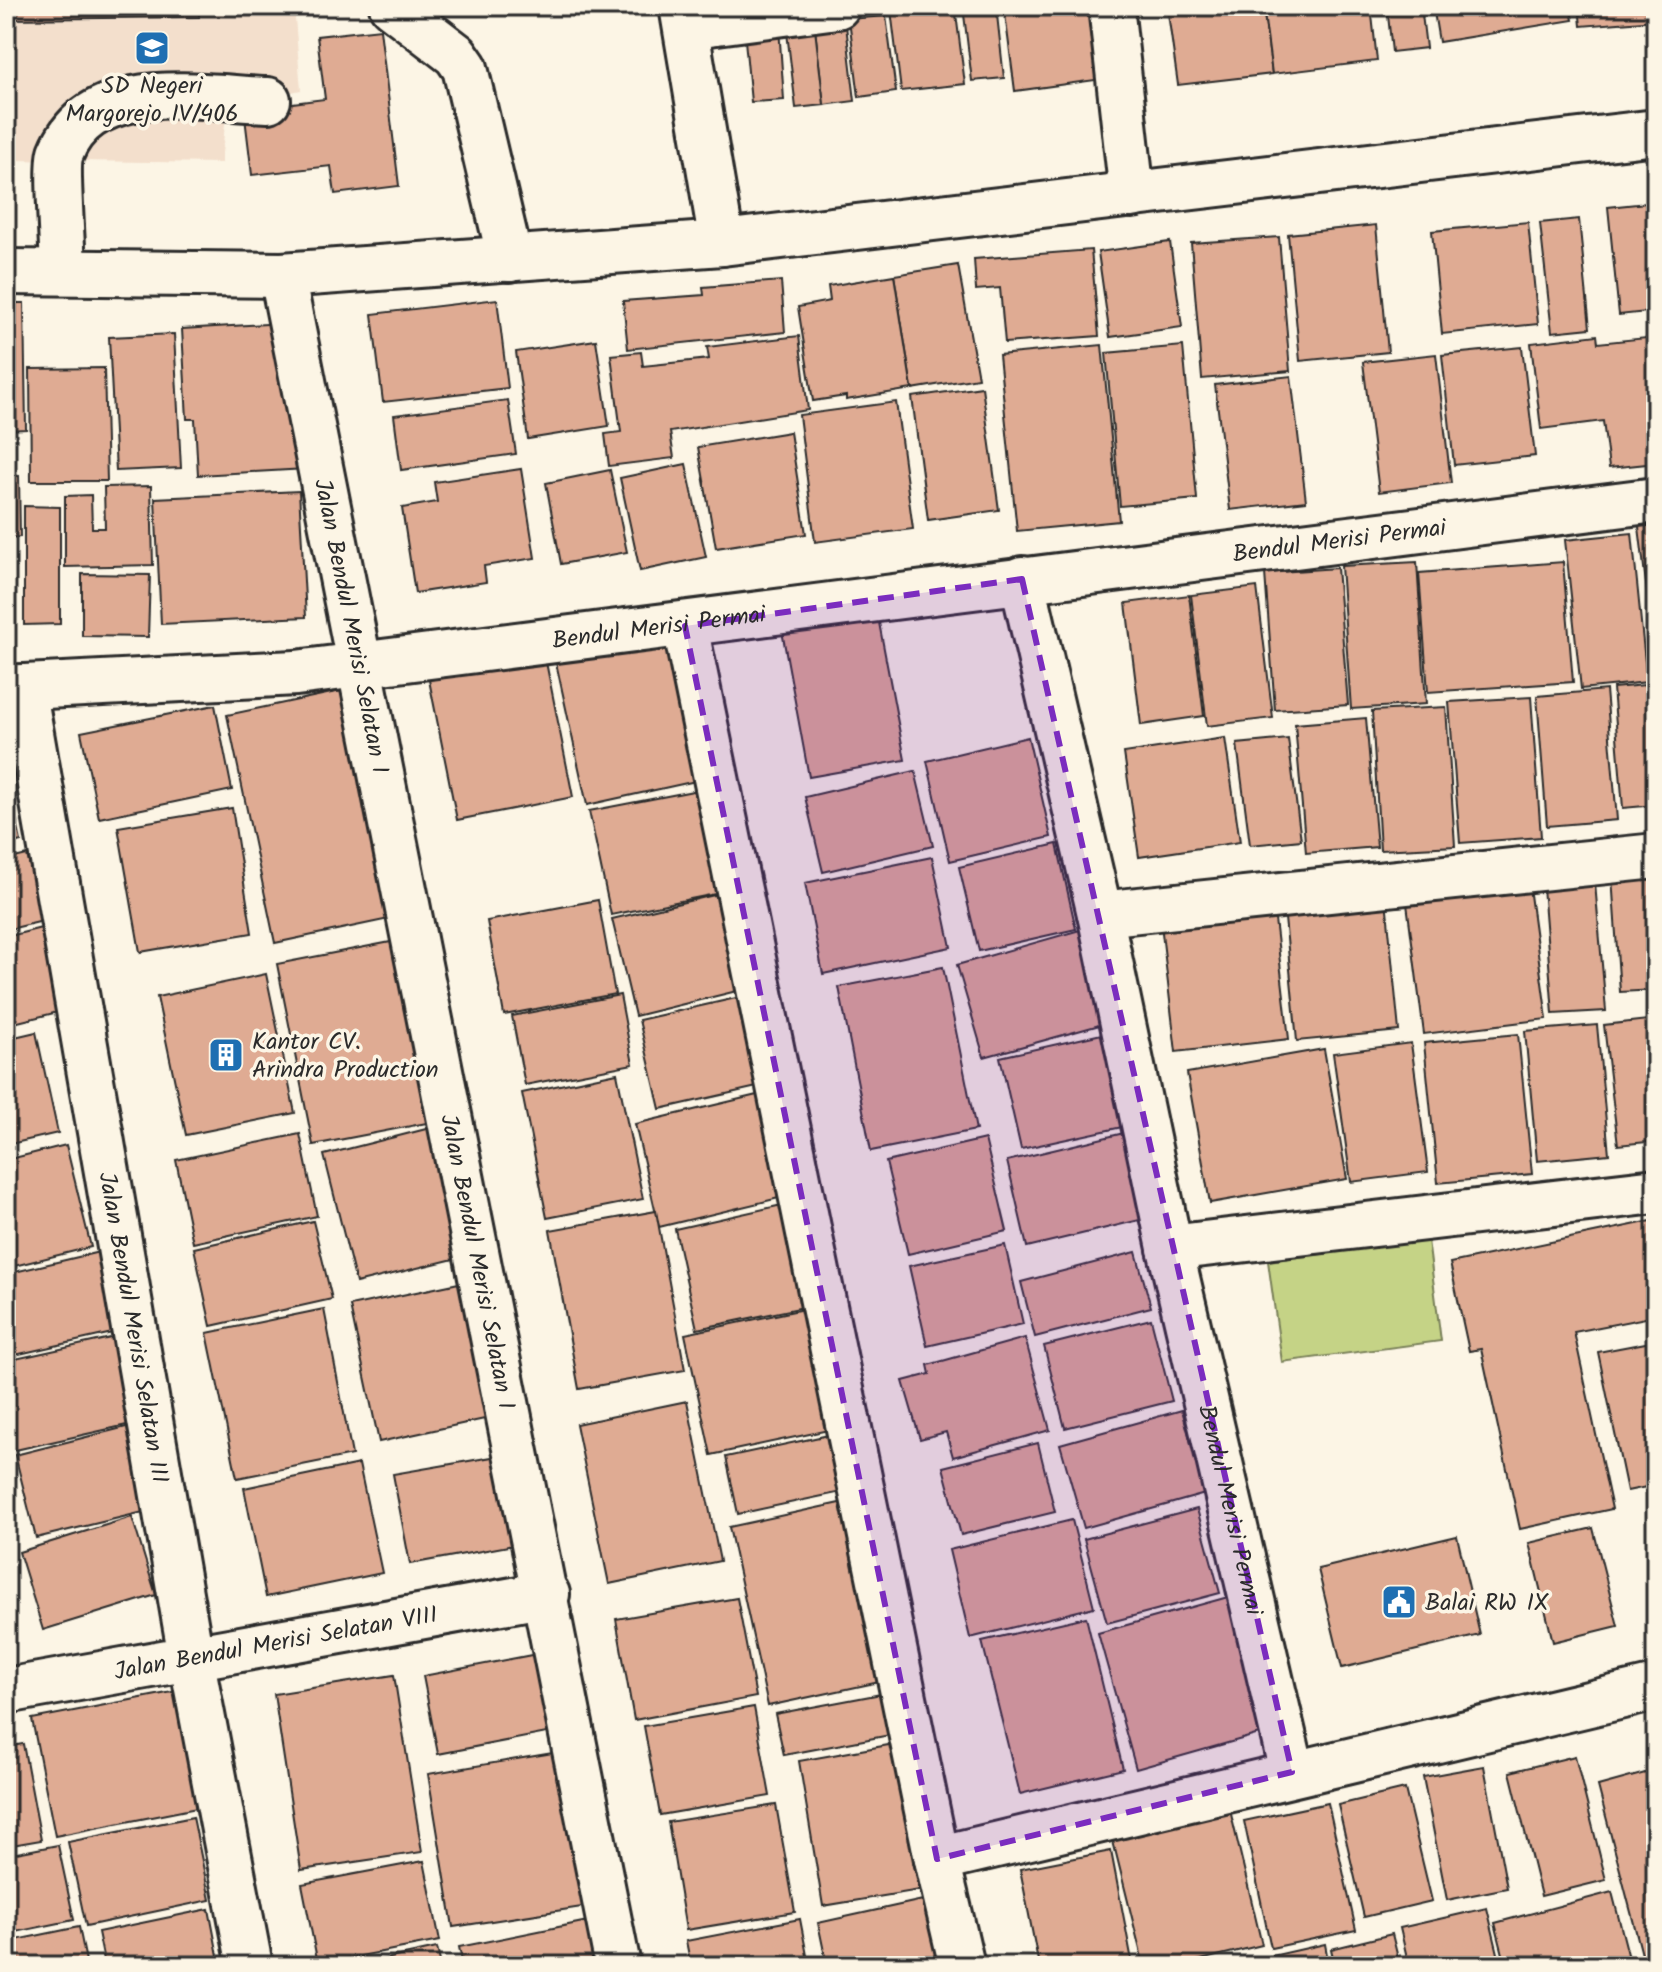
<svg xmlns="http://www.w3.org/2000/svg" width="1662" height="1972" font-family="Kalam,sans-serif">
  <rect width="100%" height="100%" fill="#fcf5e5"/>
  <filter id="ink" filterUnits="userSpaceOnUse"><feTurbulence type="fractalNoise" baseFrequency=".0125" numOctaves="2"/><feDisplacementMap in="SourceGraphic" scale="16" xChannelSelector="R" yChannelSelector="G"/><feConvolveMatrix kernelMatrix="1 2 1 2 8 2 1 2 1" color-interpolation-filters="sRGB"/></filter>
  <g filter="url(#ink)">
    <polygon fill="#f3dfcc" points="6,6 294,6 301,90 227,105 221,163 6,160"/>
    <polygon fill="#c5d386" stroke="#787f58" stroke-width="2" points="1428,1240 1441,1341 1282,1362 1268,1261"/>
    <g fill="#dfab93" stroke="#2b2b2b" stroke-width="2">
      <polygon points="6,6 199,6 199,17 6,19"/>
      <polygon points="919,6 955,6 965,84 901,91 891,10"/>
      <polygon points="963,6 996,6 1004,78 972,81"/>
      <polygon points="1004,6 1100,6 1110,78 1015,91"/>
      <polygon points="1167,6 1263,6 1272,74 1178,85"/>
      <polygon points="1263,6 1371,6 1377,61 1272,74"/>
      <polygon points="1387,6 1421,6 1426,48 1392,52"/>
      <polygon points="1433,6 1570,6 1573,20 1439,42"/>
      <polygon points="1579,6 1656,6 1656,20 1581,26"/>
      <polygon points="886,16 896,92 859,97 849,19"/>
      <polygon points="845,17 855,101 824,105 814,21"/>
      <polygon points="814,21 824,105 796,108 786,24"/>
      <polygon points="779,27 784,100 751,102 744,30"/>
      <polygon points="380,29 399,186 335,194 331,166 252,175 244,109 325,99 317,36"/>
      <polygon points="1656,202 1656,311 1619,315 1608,207"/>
      <polygon points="1579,219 1590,328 1552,332 1540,223"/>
      <polygon points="1528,222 1538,324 1442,334 1432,231"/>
      <polygon points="1376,225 1388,352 1300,361 1288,234"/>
      <polygon points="1279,237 1290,371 1202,379 1191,243"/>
      <polygon points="1170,242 1182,327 1110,337 1098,252"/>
      <polygon points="1091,250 1099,336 1005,343 1000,288 976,290 974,259"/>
      <polygon points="958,265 978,378 912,389 894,275"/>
      <polygon points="894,275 912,389 846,400 846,396 813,401 798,307 830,301 828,286"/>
      <polygon points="781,281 785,332 628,349 623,301 704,295 703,287"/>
      <polygon points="497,299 508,388 383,402 372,314"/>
      <polygon points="6,303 24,303 26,429 6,430"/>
      <polygon points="284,323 306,469 198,475 195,419 187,419 182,329"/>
      <polygon points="174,334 181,468 116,471 109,337"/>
      <polygon points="1597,335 1598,343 1656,337 1656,463 1609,468 1603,421 1541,429 1531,343"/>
      <polygon points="799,336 808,410 670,432 674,458 609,466 605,434 621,432 611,355 641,352 643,366 709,359 707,347"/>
      <polygon points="596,340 609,426 528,439 516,352"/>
      <polygon points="1102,345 1119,521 1017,531 999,355"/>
      <polygon points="1183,346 1197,499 1120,506 1106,353"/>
      <polygon points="1522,347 1535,456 1454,465 1442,355"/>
      <polygon points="1436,354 1451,483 1379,492 1363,362"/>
      <polygon points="104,368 107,481 31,481 30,369"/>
      <polygon points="1291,376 1306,501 1230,510 1215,385"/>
      <polygon points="982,387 999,510 928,520 912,397"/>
      <polygon points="508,400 516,454 401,470 394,415"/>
      <polygon points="896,402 913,529 815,542 799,415"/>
      <polygon points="790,432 806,534 716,548 698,447"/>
      <polygon points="686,464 706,557 640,571 620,478"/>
      <polygon points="521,469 535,558 484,566 486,582 415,593 402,508 437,502 434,482"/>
      <polygon points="610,470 627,552 561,564 546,483"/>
      <polygon points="6,475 19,476 20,537 6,538"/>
      <polygon points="151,486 153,565 65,567 65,496 91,495 92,528 105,528 104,487"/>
      <polygon points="299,491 306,617 161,624 155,498"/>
      <polygon points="24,506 60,507 60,624 24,625"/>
      <polygon points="1656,525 1656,665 1639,527"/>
      <polygon points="1632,533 1647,682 1581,689 1565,540"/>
      <polygon points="1417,562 1426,704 1351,709 1341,566"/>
      <polygon points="1563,562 1573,682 1428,692 1419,573"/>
      <polygon points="1337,568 1348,705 1275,710 1265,573"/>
      <polygon points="82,574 150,575 148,637 82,636"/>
      <polygon points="1257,587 1273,718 1207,726 1191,595"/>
      <polygon points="1189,595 1204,716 1141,725 1126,603"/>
      <polygon points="877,612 905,760 809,777 782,631"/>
      <polygon points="673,632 705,779 587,805 555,658"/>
      <polygon points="545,657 573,797 457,820 429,680"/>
      <polygon points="1656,684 1656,805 1623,808 1613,688"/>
      <polygon points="1606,690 1617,820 1547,826 1537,696"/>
      <polygon points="341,691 389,919 275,943 227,715"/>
      <polygon points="1531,697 1541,837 1460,843 1449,702"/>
      <polygon points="215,705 232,790 99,818 81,732"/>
      <polygon points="1446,707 1455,846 1380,850 1372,711"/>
      <polygon points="1366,718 1377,847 1306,853 1295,724"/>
      <polygon points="1028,737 1051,837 950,861 927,761"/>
      <polygon points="1225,738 1240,842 1139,857 1124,753"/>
      <polygon points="1288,739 1301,840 1250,845 1237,744"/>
      <polygon points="915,771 933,846 823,872 805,797"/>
      <polygon points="6,773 21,841 6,845"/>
      <polygon points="714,787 735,890 611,915 589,811"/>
      <polygon points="232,808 252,933 140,952 118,827"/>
      <polygon points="1057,844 1076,929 979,951 959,867"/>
      <polygon points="27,855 43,921 6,930 6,860"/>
      <polygon points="932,857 951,947 823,974 805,883"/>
      <polygon points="1656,874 1656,990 1620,992 1612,877"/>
      <polygon points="1528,880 1547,1019 1424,1034 1406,896"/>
      <polygon points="1595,883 1606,1011 1553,1014 1543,887"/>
      <polygon points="723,893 745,989 635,1016 612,919"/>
      <polygon points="1386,899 1399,1031 1297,1041 1284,908"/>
      <polygon points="598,900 615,994 504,1015 487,921"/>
      <polygon points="1274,911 1289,1039 1176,1052 1161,924"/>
      <polygon points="49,926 70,1009 6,1025 6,937"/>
      <polygon points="1087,928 1114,1021 984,1057 957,965"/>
      <polygon points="401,940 437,1121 313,1145 277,964"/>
      <polygon points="943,967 976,1130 871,1151 839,987"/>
      <polygon points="266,974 295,1113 186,1135 157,997"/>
      <polygon points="620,995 633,1064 525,1085 512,1016"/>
      <polygon points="745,996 766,1085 660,1109 639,1020"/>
      <polygon points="1656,1019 1656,1141 1618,1145 1604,1025"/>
      <polygon points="1597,1025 1609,1154 1537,1161 1525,1031"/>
      <polygon points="1115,1031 1136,1124 1021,1149 1000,1057"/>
      <polygon points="36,1032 58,1133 6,1145 6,1039"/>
      <polygon points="1518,1034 1532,1174 1438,1183 1424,1043"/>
      <polygon points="1411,1043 1428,1172 1351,1182 1333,1053"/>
      <polygon points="1324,1049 1347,1179 1210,1203 1187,1073"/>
      <polygon points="617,1073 643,1199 547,1218 522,1093"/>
      <polygon points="757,1095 783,1197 659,1227 635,1124"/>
      <polygon points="430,1128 462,1257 356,1283 324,1155"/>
      <polygon points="1124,1133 1144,1219 1027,1247 1007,1161"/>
      <polygon points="300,1134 317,1216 193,1243 176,1160"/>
      <polygon points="985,1139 1007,1231 908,1254 886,1162"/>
      <polygon points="66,1145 91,1247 6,1268 6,1160"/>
      <polygon points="782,1205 804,1307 697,1329 675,1229"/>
      <polygon points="656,1211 685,1370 579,1389 550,1230"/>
      <polygon points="1656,1220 1656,1316 1574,1332 1612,1509 1520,1529 1481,1349 1469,1351 1450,1263"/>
      <polygon points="313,1221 332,1299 211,1326 194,1248"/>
      <polygon points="1005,1245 1023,1324 927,1346 909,1266"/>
      <polygon points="112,1249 130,1329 6,1357 6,1274"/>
      <polygon points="1136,1252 1151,1307 1035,1337 1021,1282"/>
      <polygon points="473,1280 503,1415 379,1442 350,1306"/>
      <polygon points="813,1307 838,1428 711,1455 685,1334"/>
      <polygon points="324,1309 352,1455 237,1478 207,1333"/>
      <polygon points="1151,1319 1172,1401 1065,1428 1044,1346"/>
      <polygon points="129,1334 149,1420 11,1451 6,1425 6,1361"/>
      <polygon points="1025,1338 1050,1430 953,1457 946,1432 920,1439 903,1381 930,1374 928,1365"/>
      <polygon points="1656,1341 1656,1485 1627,1491 1598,1352"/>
      <polygon points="687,1401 720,1561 609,1584 576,1424"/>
      <polygon points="1182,1410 1205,1494 1084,1528 1060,1444"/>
      <polygon points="142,1423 164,1507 36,1538 15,1455"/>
      <polygon points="838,1433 851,1490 738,1514 726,1457"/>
      <polygon points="1038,1443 1055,1512 961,1535 943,1467"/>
      <polygon points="498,1456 514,1545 410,1564 393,1474"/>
      <polygon points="359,1464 382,1573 266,1597 244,1488"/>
      <polygon points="858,1499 898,1678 768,1706 729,1527"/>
      <polygon points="1197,1509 1220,1593 1107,1623 1084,1539"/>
      <polygon points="132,1517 156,1595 43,1630 19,1552"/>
      <polygon points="1072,1520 1094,1607 970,1638 949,1550"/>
      <polygon points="1593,1528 1618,1626 1553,1642 1529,1543"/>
      <polygon points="1457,1536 1480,1635 1342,1668 1318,1569"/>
      <polygon points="6,1591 13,1624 6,1626"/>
      <polygon points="1239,1594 1277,1729 1136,1769 1098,1633"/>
      <polygon points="737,1598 756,1697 634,1720 616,1619"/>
      <polygon points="1086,1617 1123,1769 1020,1794 982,1641"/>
      <polygon points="537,1654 552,1732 438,1754 423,1676"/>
      <polygon points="394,1675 422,1852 301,1870 274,1694"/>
      <polygon points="183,1690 207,1806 55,1836 32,1719"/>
      <polygon points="897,1691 906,1732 784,1755 775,1714"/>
      <polygon points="754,1707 770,1796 660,1815 644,1726"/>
      <polygon points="900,1743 926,1889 823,1906 799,1761"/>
      <polygon points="23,1744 41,1840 6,1846 6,1747"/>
      <polygon points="571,1750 595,1905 453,1927 428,1774"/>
      <polygon points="1575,1756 1606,1880 1541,1896 1510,1772"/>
      <polygon points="1484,1766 1507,1888 1447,1900 1423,1777"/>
      <polygon points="1656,1770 1656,1966 1645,1966 1598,1786"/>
      <polygon points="1405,1789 1432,1901 1364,1917 1338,1805"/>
      <polygon points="1328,1803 1356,1930 1271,1948 1244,1821"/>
      <polygon points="776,1805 795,1912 686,1930 668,1822"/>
      <polygon points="1230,1810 1262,1945 1176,1966 1144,1966 1112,1837"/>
      <polygon points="193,1817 210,1900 86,1926 68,1842"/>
      <polygon points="58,1845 74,1920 6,1934 6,1855"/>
      <polygon points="1111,1851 1133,1966 1039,1966 1020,1869"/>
      <polygon points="424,1861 440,1941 318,1964 302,1884"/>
      <polygon points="1612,1892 1631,1966 1506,1966 1495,1923"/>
      <polygon points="932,1898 948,1966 827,1966 818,1923"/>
      <polygon points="1487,1908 1501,1966 1409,1966 1400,1928"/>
      <polygon points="209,1909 220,1966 105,1966 98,1932"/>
      <polygon points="800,1919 809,1966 691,1966 686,1941"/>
      <polygon points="588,1921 597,1966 463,1966 459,1947"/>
      <polygon points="79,1927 87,1966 6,1966 6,1942"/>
      <polygon points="1392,1934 1400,1966 1335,1966 1331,1949"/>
      <polygon points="1325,1944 1329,1966 1260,1966 1259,1959"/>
      <polygon points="437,1948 441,1966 353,1966"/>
      <polygon points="1251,1959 1253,1966 1220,1966"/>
    </g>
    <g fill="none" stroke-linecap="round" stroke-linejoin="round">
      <defs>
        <g id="minor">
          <polyline points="392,6 456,55 465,68 510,259"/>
          <polyline points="682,6 722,243"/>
          <polyline points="1111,6 1132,195"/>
          <polyline points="686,26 837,6"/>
          <path d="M63,271C63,251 56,166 61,153C92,75 202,98 268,100"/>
          <polyline points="6,272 282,275 722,243 1656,132"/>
          <path id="s1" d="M282,275L618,1966"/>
          <path id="s2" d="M1022,579L1100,914L1170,1248L1292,1772"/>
          <polyline points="685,626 937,1859 962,1966"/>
          <path id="s3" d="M23,687L191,1657L250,1966"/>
          <path id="s4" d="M6,688L296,673L1656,500"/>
          <polyline points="1100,914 1656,856"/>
          <polyline points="1170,1248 1656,1191"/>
          <path id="s5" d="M6,1691L547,1594"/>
          <polyline points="937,1859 1656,1688"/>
        </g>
      </defs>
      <use href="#minor" stroke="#2b2b2b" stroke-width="50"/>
      <use href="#minor" stroke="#fcf5e5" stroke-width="44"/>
    </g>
  </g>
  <path fill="#7b2cbf" fill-opacity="0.2" stroke="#7b2cbf" stroke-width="6" stroke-dasharray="16 10" stroke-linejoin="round" d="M1022,579L1292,1772L937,1859L685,626Z"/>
  <defs>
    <symbol id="school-square" viewBox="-11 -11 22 22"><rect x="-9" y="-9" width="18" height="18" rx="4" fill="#1f6fb2" stroke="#fcf5e5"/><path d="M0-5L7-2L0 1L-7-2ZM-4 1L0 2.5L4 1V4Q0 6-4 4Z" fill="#fff"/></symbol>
    <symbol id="building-square" viewBox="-11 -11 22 22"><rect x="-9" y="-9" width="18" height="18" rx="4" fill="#1f6fb2" stroke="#fcf5e5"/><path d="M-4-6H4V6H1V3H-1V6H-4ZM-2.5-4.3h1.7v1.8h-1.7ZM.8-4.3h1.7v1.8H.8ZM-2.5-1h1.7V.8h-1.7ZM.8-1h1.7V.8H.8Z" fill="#fff"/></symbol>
    <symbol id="civic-square" viewBox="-11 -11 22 22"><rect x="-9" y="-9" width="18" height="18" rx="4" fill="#1f6fb2" stroke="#fcf5e5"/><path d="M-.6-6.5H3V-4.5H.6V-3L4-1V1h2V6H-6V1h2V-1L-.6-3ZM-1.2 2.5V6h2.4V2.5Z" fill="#fff"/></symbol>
  </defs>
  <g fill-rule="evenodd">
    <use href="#school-square" x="132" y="28" width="40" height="40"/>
    <use href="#building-square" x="206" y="1035" width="40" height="40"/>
    <use href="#civic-square" x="1379" y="1582" width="40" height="40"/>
  </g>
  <g text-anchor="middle" stroke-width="7" stroke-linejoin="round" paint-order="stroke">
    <g font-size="24" fill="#2b2b2b" stroke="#fcf5e5" text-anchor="start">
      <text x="152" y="93" text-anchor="middle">SD Negeri<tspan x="152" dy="28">Margorejo IV/406</tspan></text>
      <text x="252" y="1049">Kantor CV.<tspan x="252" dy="28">Arindra Production</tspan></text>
      <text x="1425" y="1610">Balai RW IX</text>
    </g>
    <g font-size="24" fill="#2b2b2b" stroke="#fcf5e5">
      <text dy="8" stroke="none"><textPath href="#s4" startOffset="1342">Bendul Merisi Permai</textPath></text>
      <text dy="8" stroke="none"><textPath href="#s1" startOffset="358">Jalan Bendul Merisi Selatan I</textPath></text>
      <text dy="8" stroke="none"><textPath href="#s4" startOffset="656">Bendul Merisi Permai</textPath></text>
      <text dy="8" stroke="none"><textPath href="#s1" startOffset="1006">Jalan Bendul Merisi Selatan I</textPath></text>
      <text dy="8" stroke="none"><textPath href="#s3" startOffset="650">Jalan Bendul Merisi Selatan III</textPath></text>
      <text dy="8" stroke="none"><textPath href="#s2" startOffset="954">Bendul Merisi Permai</textPath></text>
      <text dy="8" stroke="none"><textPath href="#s5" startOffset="274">Jalan Bendul Merisi Selatan VIII</textPath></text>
    </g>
  </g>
  <rect width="1662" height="1972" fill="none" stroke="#fcf5e5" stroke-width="32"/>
  <rect x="16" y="16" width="1630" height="1940" fill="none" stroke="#2b2b2b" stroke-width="3" filter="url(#ink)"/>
</svg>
